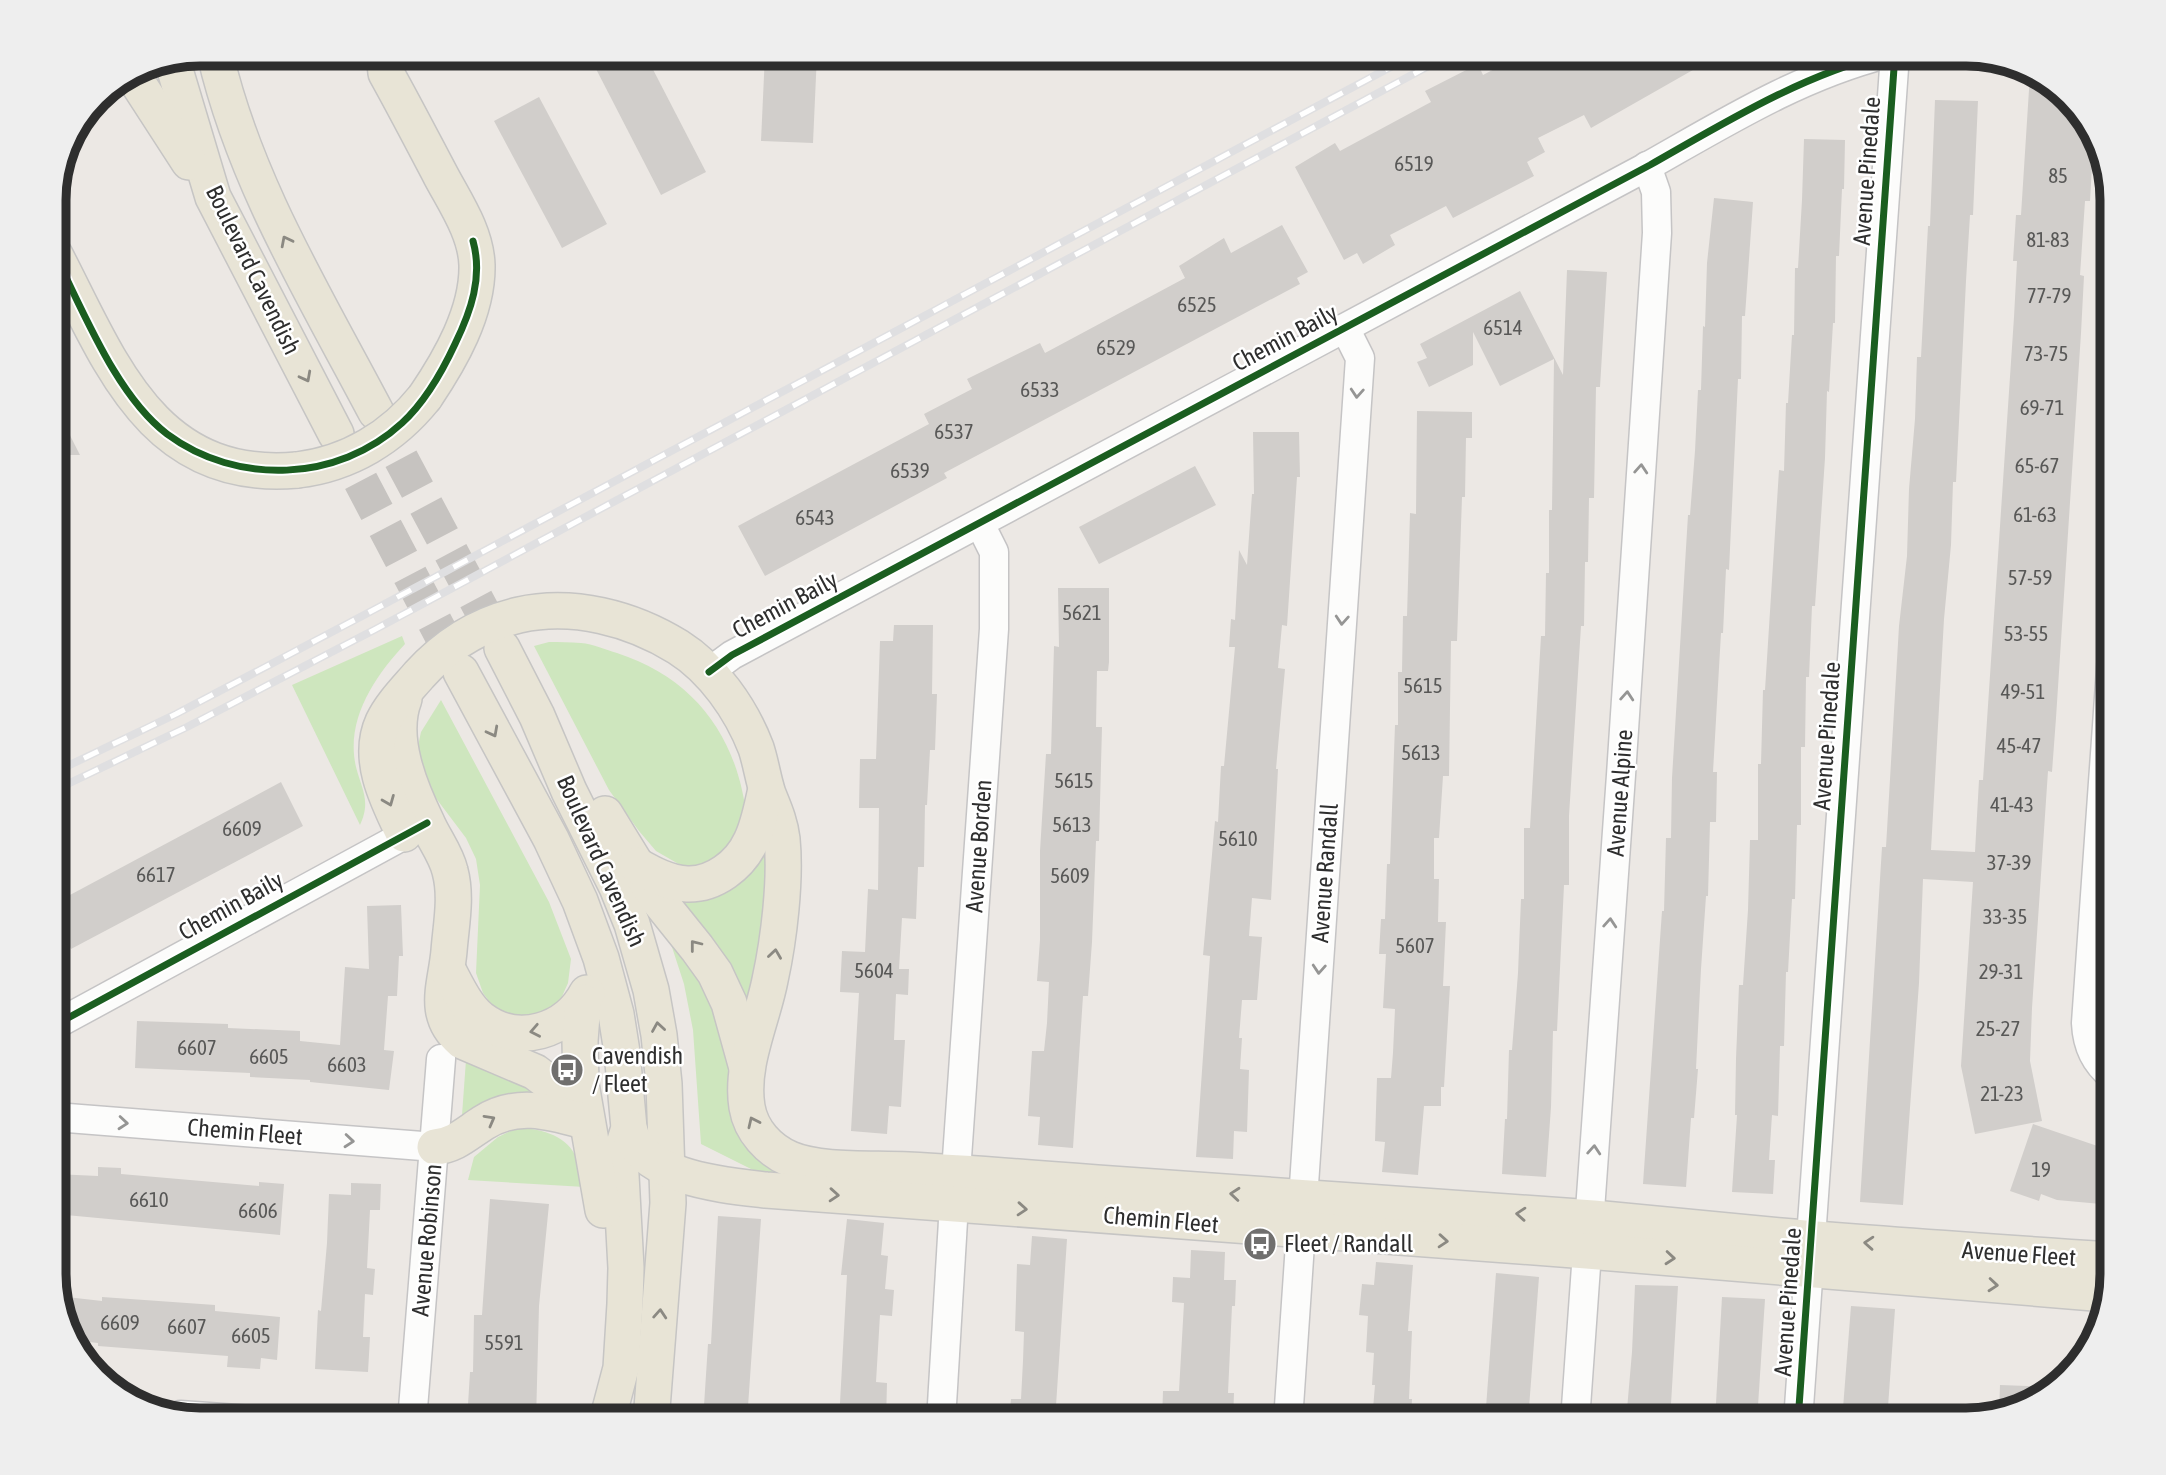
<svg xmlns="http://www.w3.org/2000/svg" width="2166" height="1475" font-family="'Asap Condensed',sans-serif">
  <rect width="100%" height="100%" fill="#ece8e4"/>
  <g fill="#cee6be">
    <path d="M402,636L405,644C375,676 345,720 356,767C362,790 371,801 360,825L292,685Z"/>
    <path d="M549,642C559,642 570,642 581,643C593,644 606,650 617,653C697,679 739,740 747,821L713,870L682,866L656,851L639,831L609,790L534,646Z"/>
    <polygon points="441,700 549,902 571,959 568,983 560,1001 540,1013 526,1017 509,1015 494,1008 483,993 476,973 480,885 476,859 466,838 423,781 418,746 421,732"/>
    <polygon points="765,845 765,897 749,1012 674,895"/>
    <polygon points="675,938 728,1025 732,1107 812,1180 757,1172 701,1144 693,1030 684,984 670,941"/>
    <polygon points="466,1060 552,1098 461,1129"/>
    <path d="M517,1128C537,1128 565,1134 575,1155C580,1164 582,1177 585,1187L468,1180L474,1157L498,1137Z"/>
  </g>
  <g fill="#d1cecb">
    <polygon points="620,54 645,54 706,172 661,195 595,67"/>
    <polygon points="765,54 817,54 813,143 761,141"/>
    <polygon points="1523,54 1589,54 1597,69 1623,54 1721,54 1591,128 1584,115 1538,138 1545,152 1527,162 1534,176 1453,218 1446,206 1390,235 1395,245 1363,264 1357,253 1344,260 1295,167 1335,143 1340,151 1431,102 1425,91 1478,64 1483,75"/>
    <polygon points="2030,74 2047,79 2094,132 2090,201 2085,201 2080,275 2084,276 2081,333 2056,718 2052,772 2048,771 2032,1008 2030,1061 2042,1121 1975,1134 1961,1066 1973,882 1923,879 1919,983 1903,1205 1860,1202 1882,847 1886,847 1899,626 1907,556 1909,489 1915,419 1917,357 1921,357 1928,226 1930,226 1935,100 1978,101 1973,215 1970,215 1966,281 1956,482 1953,482 1951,545 1944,619 1931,850 1975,852 1979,780 1983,780 2014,317 2017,261 2013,261 2016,215 2021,215"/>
    <polygon points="539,97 607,224 562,248 494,121"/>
    <polygon points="1804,139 1845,140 1844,189 1842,189 1839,256 1836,256 1835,323 1833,323 1829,392 1827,391 1825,458 1815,606 1812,606 1809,677 1806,677 1805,747 1801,747 1801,825 1797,825 1795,899 1792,899 1788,972 1786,972 1784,1046 1780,1046 1778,1116 1772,1115 1769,1160 1775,1160 1773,1194 1732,1192 1737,1115 1735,1115 1736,1059 1739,985 1743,985 1748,910 1750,840 1758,840 1758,764 1761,764 1763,690 1765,690 1779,470 1784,471 1786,403 1788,403 1792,335 1794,335 1795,268 1798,268 1802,200"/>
    <polygon points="1714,198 1753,202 1745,316 1742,316 1741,379 1738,379 1729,570 1726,569 1723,633 1721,633 1713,772 1717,772 1716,822 1710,822 1708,896 1706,896 1701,969 1696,1069 1698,1069 1694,1118 1691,1118 1686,1187 1643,1184 1662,911 1664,911 1666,838 1671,838 1672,778 1688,515 1690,515 1695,451 1698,390 1701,390 1703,326 1705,327 1707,263"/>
    <polygon points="1282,225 1308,272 1297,278 1300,284 944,473 947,478 765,576 738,526 929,424 924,414 972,389 967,379 1040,343 1045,353 1185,278 1179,266 1224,238 1231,253"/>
    <polygon points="1567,270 1607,272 1600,387 1596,387 1594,498 1589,498 1588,562 1585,562 1584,626 1581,626 1569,816 1569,885 1564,885 1557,1031 1553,1031 1551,1107 1546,1177 1502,1174 1505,1119 1507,1119 1509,1050 1512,1050 1518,973 1521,899 1524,899 1524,828 1530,828 1541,636 1545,636 1546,573 1549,573 1549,510 1552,510 1554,359 1500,386 1473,332 1473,365 1429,387 1417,362 1427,358 1420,344 1520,291 1563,375"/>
    <polygon points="55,406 80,455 55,455"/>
    <polygon points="1417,411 1472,412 1472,438 1466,438 1465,497 1462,497 1457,641 1451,641 1449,776 1443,776 1439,838 1434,838 1434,879 1439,879 1438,922 1446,922 1443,986 1450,986 1444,1087 1441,1087 1441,1106 1424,1106 1418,1175 1382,1172 1385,1142 1375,1141 1377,1078 1391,1078 1393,1053 1395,1009 1383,1008 1386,954 1379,954 1381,919 1385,919 1387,864 1390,864 1395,725 1398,725 1398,672 1402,672 1403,616 1407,616 1410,513 1416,514"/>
    <polygon points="1253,432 1299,432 1300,477 1297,477 1287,626 1282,625 1278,668 1285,669 1276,769 1278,769 1271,900 1252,898 1249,936 1262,937 1257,1000 1242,1000 1239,1038 1242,1038 1240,1069 1249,1070 1247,1132 1234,1131 1233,1159 1196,1157 1210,956 1203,955 1215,821 1218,822 1221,766 1224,766 1235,647 1229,647 1231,619 1235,620 1239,550 1247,565 1252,494 1254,494"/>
    <polygon points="1195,466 1216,505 1099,564 1079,527"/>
    <polygon points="1058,588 1109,588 1109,662 1108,671 1097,671 1096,727 1102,727 1099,841 1096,841 1092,942 1088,996 1083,996 1073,1148 1038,1145 1040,1117 1028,1116 1032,1051 1044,1051 1047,1023 1049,982 1037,981 1040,940 1040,851 1046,754 1051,754 1054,646 1059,647"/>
    <polygon points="894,625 933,625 932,694 937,694 935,750 930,750 927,805 925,805 924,867 918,867 916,919 902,918 899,969 909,969 908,995 896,994 894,1040 905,1040 901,1107 889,1106 887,1134 851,1131 859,993 840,992 842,951 865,952 868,889 878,890 879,808 859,808 860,759 876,759 880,641 893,641"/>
    <polygon points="281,782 303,826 71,949 55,918 55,903"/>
    <polygon points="401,905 403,956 399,956 397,996 388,996 384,1050 394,1051 389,1090 310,1082 310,1080 250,1077 250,1073 135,1068 137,1021 228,1024 228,1028 300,1031 300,1041 340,1045 345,967 369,969 367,906"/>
    <polygon points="2033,1124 2112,1151 2112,1205 2057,1200 2041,1194 2039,1201 2010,1191"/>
    <polygon points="98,1167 121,1168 121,1174 259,1186 259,1182 284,1184 280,1235 55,1214 55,1174 98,1176"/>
    <polygon points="351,1183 381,1184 380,1210 370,1210 367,1268 375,1269 373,1295 365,1294 363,1337 370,1337 368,1372 315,1369 318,1310 321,1311 327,1243 329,1194 351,1195"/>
    <polygon points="490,1199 549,1204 539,1306 536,1421 467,1421 470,1372 473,1372 474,1315 482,1315"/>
    <polygon points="718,1216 761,1219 747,1421 703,1421 708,1344 711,1344"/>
    <polygon points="847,1219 884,1223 881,1255 888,1256 885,1289 894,1290 892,1316 880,1315 876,1382 887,1383 886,1421 839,1421 847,1275 841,1275"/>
    <polygon points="1032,1236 1067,1239 1055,1421 1009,1421 1011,1399 1021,1399 1023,1361 1024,1332 1015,1331 1017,1264 1030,1265"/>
    <polygon points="1191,1250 1225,1252 1224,1280 1236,1280 1235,1306 1232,1306 1228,1393 1234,1393 1233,1421 1162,1421 1163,1391 1179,1391 1184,1303 1172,1302 1173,1277 1190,1278"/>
    <polygon points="1376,1262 1413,1265 1408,1331 1412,1331 1409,1399 1412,1399 1411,1421 1372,1421 1375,1385 1372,1385 1374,1353 1366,1352 1368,1316 1359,1315 1362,1284 1374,1285"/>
    <polygon points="1496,1273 1539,1277 1528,1421 1485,1421"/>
    <polygon points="1635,1285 1678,1286 1670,1421 1626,1421 1632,1352"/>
    <polygon points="58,1296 102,1301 102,1297 215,1305 215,1311 280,1317 277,1360 261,1358 260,1369 227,1367 228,1356 98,1346 98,1343 72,1340"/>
    <polygon points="1722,1297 1765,1299 1757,1421 1715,1421"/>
    <polygon points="1851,1306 1895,1309 1887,1421 1842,1421"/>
    <polygon points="2000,1385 2052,1387 2030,1405 1999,1413"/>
  </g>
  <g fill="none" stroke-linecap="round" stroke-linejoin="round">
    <g stroke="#c6c3c0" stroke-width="35" stroke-dasharray="35 18" stroke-linecap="butt">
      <polyline points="376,412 502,648"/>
      <polyline points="336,434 461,672"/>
    </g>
    <defs>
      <g id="minor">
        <path d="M2112,655L2086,1023C2087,1045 2094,1062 2112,1076"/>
        <path d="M709,672L732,655C988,519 1244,382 1500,245C1550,218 1600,192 1650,165C1726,122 1800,76 1886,54"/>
        <polyline points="55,1025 421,826"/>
        <polyline points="55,1117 435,1147"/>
        <polyline points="956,1172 994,629 994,552 980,524"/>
        <polyline points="180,1415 267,1421"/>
        <polyline points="412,1421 441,1059"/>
        <polyline points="941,1421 954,1204"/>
        <polyline points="1288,1421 1360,358 1345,328"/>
        <polyline points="1575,1421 1621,775 1657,233 1656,192 1647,166"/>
        <polyline points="1798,1421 1895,54"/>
      </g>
      <g id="major">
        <path d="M215,54C245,183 315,296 376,412"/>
        <path d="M384,54L386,73C405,107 423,142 441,176C456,204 476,233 477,265C478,312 450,360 425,397"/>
        <polyline points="172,60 213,197 336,434"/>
        <polyline points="132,74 189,162"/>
        <path d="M55,255C110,361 152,483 297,470"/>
        <polyline points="502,648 537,716 569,791 617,887 632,924 651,990 659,1035 664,1084 668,1203 651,1421"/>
        <polyline points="461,672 551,839 580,901 601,958 616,1014 622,1052 629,1128 620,1157 626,1268 625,1304 621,1368 607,1421"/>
        <path d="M404,699C389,738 410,788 427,823C434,839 446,854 450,871C457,897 451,925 449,951C446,986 431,1014 462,1041L535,1072L556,1088L587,1122"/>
        <polyline points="605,814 656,897 697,948 715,973 729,1003 747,1068"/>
        <path d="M404,834C388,801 366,759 383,722C391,705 407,689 419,675C446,645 480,624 519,615C573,603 631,618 678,647C713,669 741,709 756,748C761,763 763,779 768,794C774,809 780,822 782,839C786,880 779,939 770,980C762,1021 740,1065 747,1107C751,1131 769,1150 790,1159C820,1172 875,1168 908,1170C971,1173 1034,1178 1097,1183C1262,1196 1428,1205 1593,1218C1659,1224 1726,1231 1793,1237C1899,1246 2005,1253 2112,1260"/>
        <path d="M636,865C652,874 668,883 687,884C714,885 740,865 751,841C759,825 762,806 766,789"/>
        <path d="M448,970C457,987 466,1007 481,1019C518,1047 567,1031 587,993"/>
        <polyline points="583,1002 580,1041 581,1084 603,1210"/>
        <path d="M629,1128C640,1178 722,1185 766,1190L1587,1251L2106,1294"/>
        <path d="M435,1147C455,1145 466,1134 483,1123C517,1101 551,1112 587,1122"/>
      </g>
    </defs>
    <use href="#minor" stroke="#c5c4c5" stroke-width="31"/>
    <use href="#major" stroke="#c6c5c4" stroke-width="38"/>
    <use href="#minor" stroke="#fcfcfb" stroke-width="28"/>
    <use href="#major" stroke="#e8e4d6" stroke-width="35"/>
    <defs>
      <g id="rail">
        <polyline points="55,772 176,714 364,615 1415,54"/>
        <polyline points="55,790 187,727 374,630 1451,54"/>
      </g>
    </defs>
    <use href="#rail" stroke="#dfdfe1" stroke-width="8"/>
    <use href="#rail" stroke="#fff" stroke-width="5" stroke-dasharray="16" stroke-linecap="butt"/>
    <defs>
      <path id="major-bridge" d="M297,470C349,464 393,437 425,397"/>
    </defs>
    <use href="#major-bridge" stroke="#c6c5c4" stroke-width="38" stroke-linecap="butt"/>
    <use href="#major-bridge" stroke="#e8e4d6" stroke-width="35"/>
    <defs>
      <g id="cycleway">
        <path d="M55,255C84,312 116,395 167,434C237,486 338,482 402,423C426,401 442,372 455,344C471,311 483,277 473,241"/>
        <path d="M709,672L732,655C988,519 1244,382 1500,245C1550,218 1600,192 1650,165C1726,122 1800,76 1886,54"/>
        <polyline points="55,1025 427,823"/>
        <polyline points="1798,1421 1895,54"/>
      </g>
    </defs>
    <use href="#cycleway" stroke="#fff" stroke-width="11"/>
    <use href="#cycleway" stroke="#1b5e20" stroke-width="7"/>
  </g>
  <defs><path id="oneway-chevron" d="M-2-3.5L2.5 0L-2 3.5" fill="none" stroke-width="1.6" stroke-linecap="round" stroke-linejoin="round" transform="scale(1.75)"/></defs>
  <g stroke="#8b8982">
    <use href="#oneway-chevron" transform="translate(286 241) rotate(-117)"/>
    <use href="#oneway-chevron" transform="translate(306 377) rotate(62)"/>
    <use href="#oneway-chevron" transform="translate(493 732) rotate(62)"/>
    <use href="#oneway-chevron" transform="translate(389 801) rotate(68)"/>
    <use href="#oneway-chevron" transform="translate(695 945) rotate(-128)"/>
    <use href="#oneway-chevron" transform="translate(775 954) rotate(-82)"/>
    <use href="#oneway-chevron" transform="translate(658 1027) rotate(-99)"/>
    <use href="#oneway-chevron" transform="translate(535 1031) rotate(169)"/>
    <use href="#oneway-chevron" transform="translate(490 1120) rotate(-29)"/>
    <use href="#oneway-chevron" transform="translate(753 1122) rotate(-115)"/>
    <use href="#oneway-chevron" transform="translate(1235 1194) rotate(-175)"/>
    <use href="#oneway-chevron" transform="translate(834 1195) rotate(4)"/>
    <use href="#oneway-chevron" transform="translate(1022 1209) rotate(4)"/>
    <use href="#oneway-chevron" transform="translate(1521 1214) rotate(-176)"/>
    <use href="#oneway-chevron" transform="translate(1443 1241) rotate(4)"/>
    <use href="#oneway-chevron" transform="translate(1869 1243) rotate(-176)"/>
    <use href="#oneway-chevron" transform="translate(1670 1258) rotate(5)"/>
    <use href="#oneway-chevron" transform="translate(1993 1285) rotate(5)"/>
    <use href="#oneway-chevron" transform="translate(660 1314) rotate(-86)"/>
  </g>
  <g stroke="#959594">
    <use href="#oneway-chevron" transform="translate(1357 393) rotate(94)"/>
    <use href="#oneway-chevron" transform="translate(1641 469) rotate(-86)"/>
    <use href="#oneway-chevron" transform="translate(1342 620) rotate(94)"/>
    <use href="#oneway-chevron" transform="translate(1627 696) rotate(-86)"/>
    <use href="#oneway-chevron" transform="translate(1610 923) rotate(-86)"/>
    <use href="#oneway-chevron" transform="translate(1319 969) rotate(94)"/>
    <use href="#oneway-chevron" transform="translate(123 1123) rotate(5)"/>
    <use href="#oneway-chevron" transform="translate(349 1141) rotate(5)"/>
    <use href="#oneway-chevron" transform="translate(1594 1150) rotate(-86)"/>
  </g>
  <defs>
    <symbol id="bus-disc" viewBox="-11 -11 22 22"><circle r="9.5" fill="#706f6e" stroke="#fff"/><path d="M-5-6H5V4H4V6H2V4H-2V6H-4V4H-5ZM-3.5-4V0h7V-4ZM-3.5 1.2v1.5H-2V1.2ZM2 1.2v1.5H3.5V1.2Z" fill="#fff"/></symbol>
  </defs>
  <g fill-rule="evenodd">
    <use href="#bus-disc" x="548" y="1051" width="38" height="38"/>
    <use href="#bus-disc" x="1241" y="1225" width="38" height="38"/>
  </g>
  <g text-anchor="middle" stroke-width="5" stroke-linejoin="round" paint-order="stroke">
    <g font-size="21" fill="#585857">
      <text x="1414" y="171">6519</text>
      <text x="2058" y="183">85</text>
      <text x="2048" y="247">81-83</text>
      <text x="2049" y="303">77-79</text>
      <text x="1197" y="312">6525</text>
      <text x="1503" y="335">6514</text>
      <text x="1116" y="355">6529</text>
      <text x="2046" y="361">73-75</text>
      <text x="1040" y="397">6533</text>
      <text x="2042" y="415">69-71</text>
      <text x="954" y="439">6537</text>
      <text x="2037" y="473">65-67</text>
      <text x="910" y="478">6539</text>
      <text x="2035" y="522">61-63</text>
      <text x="815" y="525">6543</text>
      <text x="2030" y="585">57-59</text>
      <text x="1082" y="620">5621</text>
      <text x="2026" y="641">53-55</text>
      <text x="1423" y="693">5615</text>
      <text x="2023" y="699">49-51</text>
      <text x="2019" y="753">45-47</text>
      <text x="1421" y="760">5613</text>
      <text x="1074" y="788">5615</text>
      <text x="2012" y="812">41-43</text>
      <text x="1072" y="832">5613</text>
      <text x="242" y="836">6609</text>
      <text x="1238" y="846">5610</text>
      <text x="2009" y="870">37-39</text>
      <text x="156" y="882">6617</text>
      <text x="1070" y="883">5609</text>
      <text x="2005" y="924">33-35</text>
      <text x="1415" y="953">5607</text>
      <text x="874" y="978">5604</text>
      <text x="2001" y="979">29-31</text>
      <text x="1998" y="1036">25-27</text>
      <text x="197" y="1055">6607</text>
      <text x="269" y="1064">6605</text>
      <text x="347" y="1072">6603</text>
      <text x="2002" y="1101">21-23</text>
      <text x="2041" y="1177">19</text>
      <text x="149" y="1207">6610</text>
      <text x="258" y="1218">6606</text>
      <text x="120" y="1330">6609</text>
      <text x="187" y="1334">6607</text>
      <text x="251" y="1343">6605</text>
      <text x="504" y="1350">5591</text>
    </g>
    <g font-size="24" fill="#2e2e2e" stroke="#fff">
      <text transform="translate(1867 171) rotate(-86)" y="8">Avenue Pinedale</text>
      <text transform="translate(253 270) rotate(64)" y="8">Boulevard Cavendish</text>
      <text transform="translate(1285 338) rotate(-28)" y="8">Chemin Baily</text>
      <text transform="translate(785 605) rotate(-28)" y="8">Chemin Baily</text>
      <text transform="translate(1827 736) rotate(-86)" y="8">Avenue Pinedale</text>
      <text transform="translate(1620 793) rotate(-86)" y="8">Avenue Alpine</text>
      <text transform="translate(979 846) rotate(-86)" y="8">Avenue Borden</text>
      <text transform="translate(601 861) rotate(66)" y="8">Boulevard Cavendish</text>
      <text transform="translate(1325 873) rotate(-86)" y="8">Avenue Randall</text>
      <text transform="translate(231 906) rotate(-29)" y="8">Chemin Baily</text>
      <text transform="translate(245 1132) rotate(5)" y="8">Chemin Fleet</text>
      <text transform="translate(1161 1220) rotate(5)" y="8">Chemin Fleet</text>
      <text transform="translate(427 1240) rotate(-85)" y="8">Avenue Robinson</text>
      <text transform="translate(2019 1254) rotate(4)" y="8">Avenue Fleet</text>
      <text transform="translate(1788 1302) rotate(-86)" y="8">Avenue Pinedale</text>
    </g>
    <g font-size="24" fill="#2e2e2e" stroke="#fff" text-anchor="start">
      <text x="592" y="1064">Cavendish<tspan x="592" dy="28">/ Fleet</tspan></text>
      <text x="1284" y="1252">Fleet / Randall</text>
    </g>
  </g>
  <path d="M0 0H2166V1475H0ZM200 66H1966A134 134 0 0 1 2100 200V1274A134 134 0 0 1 1966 1408H200A134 134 0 0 1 66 1274V200A134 134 0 0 1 200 66Z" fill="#eee" fill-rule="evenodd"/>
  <path fill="none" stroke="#2e2e2e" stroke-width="9" d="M200 66H1966A134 134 0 0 1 2100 200V1274A134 134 0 0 1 1966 1408H200A134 134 0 0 1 66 1274V200A134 134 0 0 1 200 66Z"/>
</svg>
